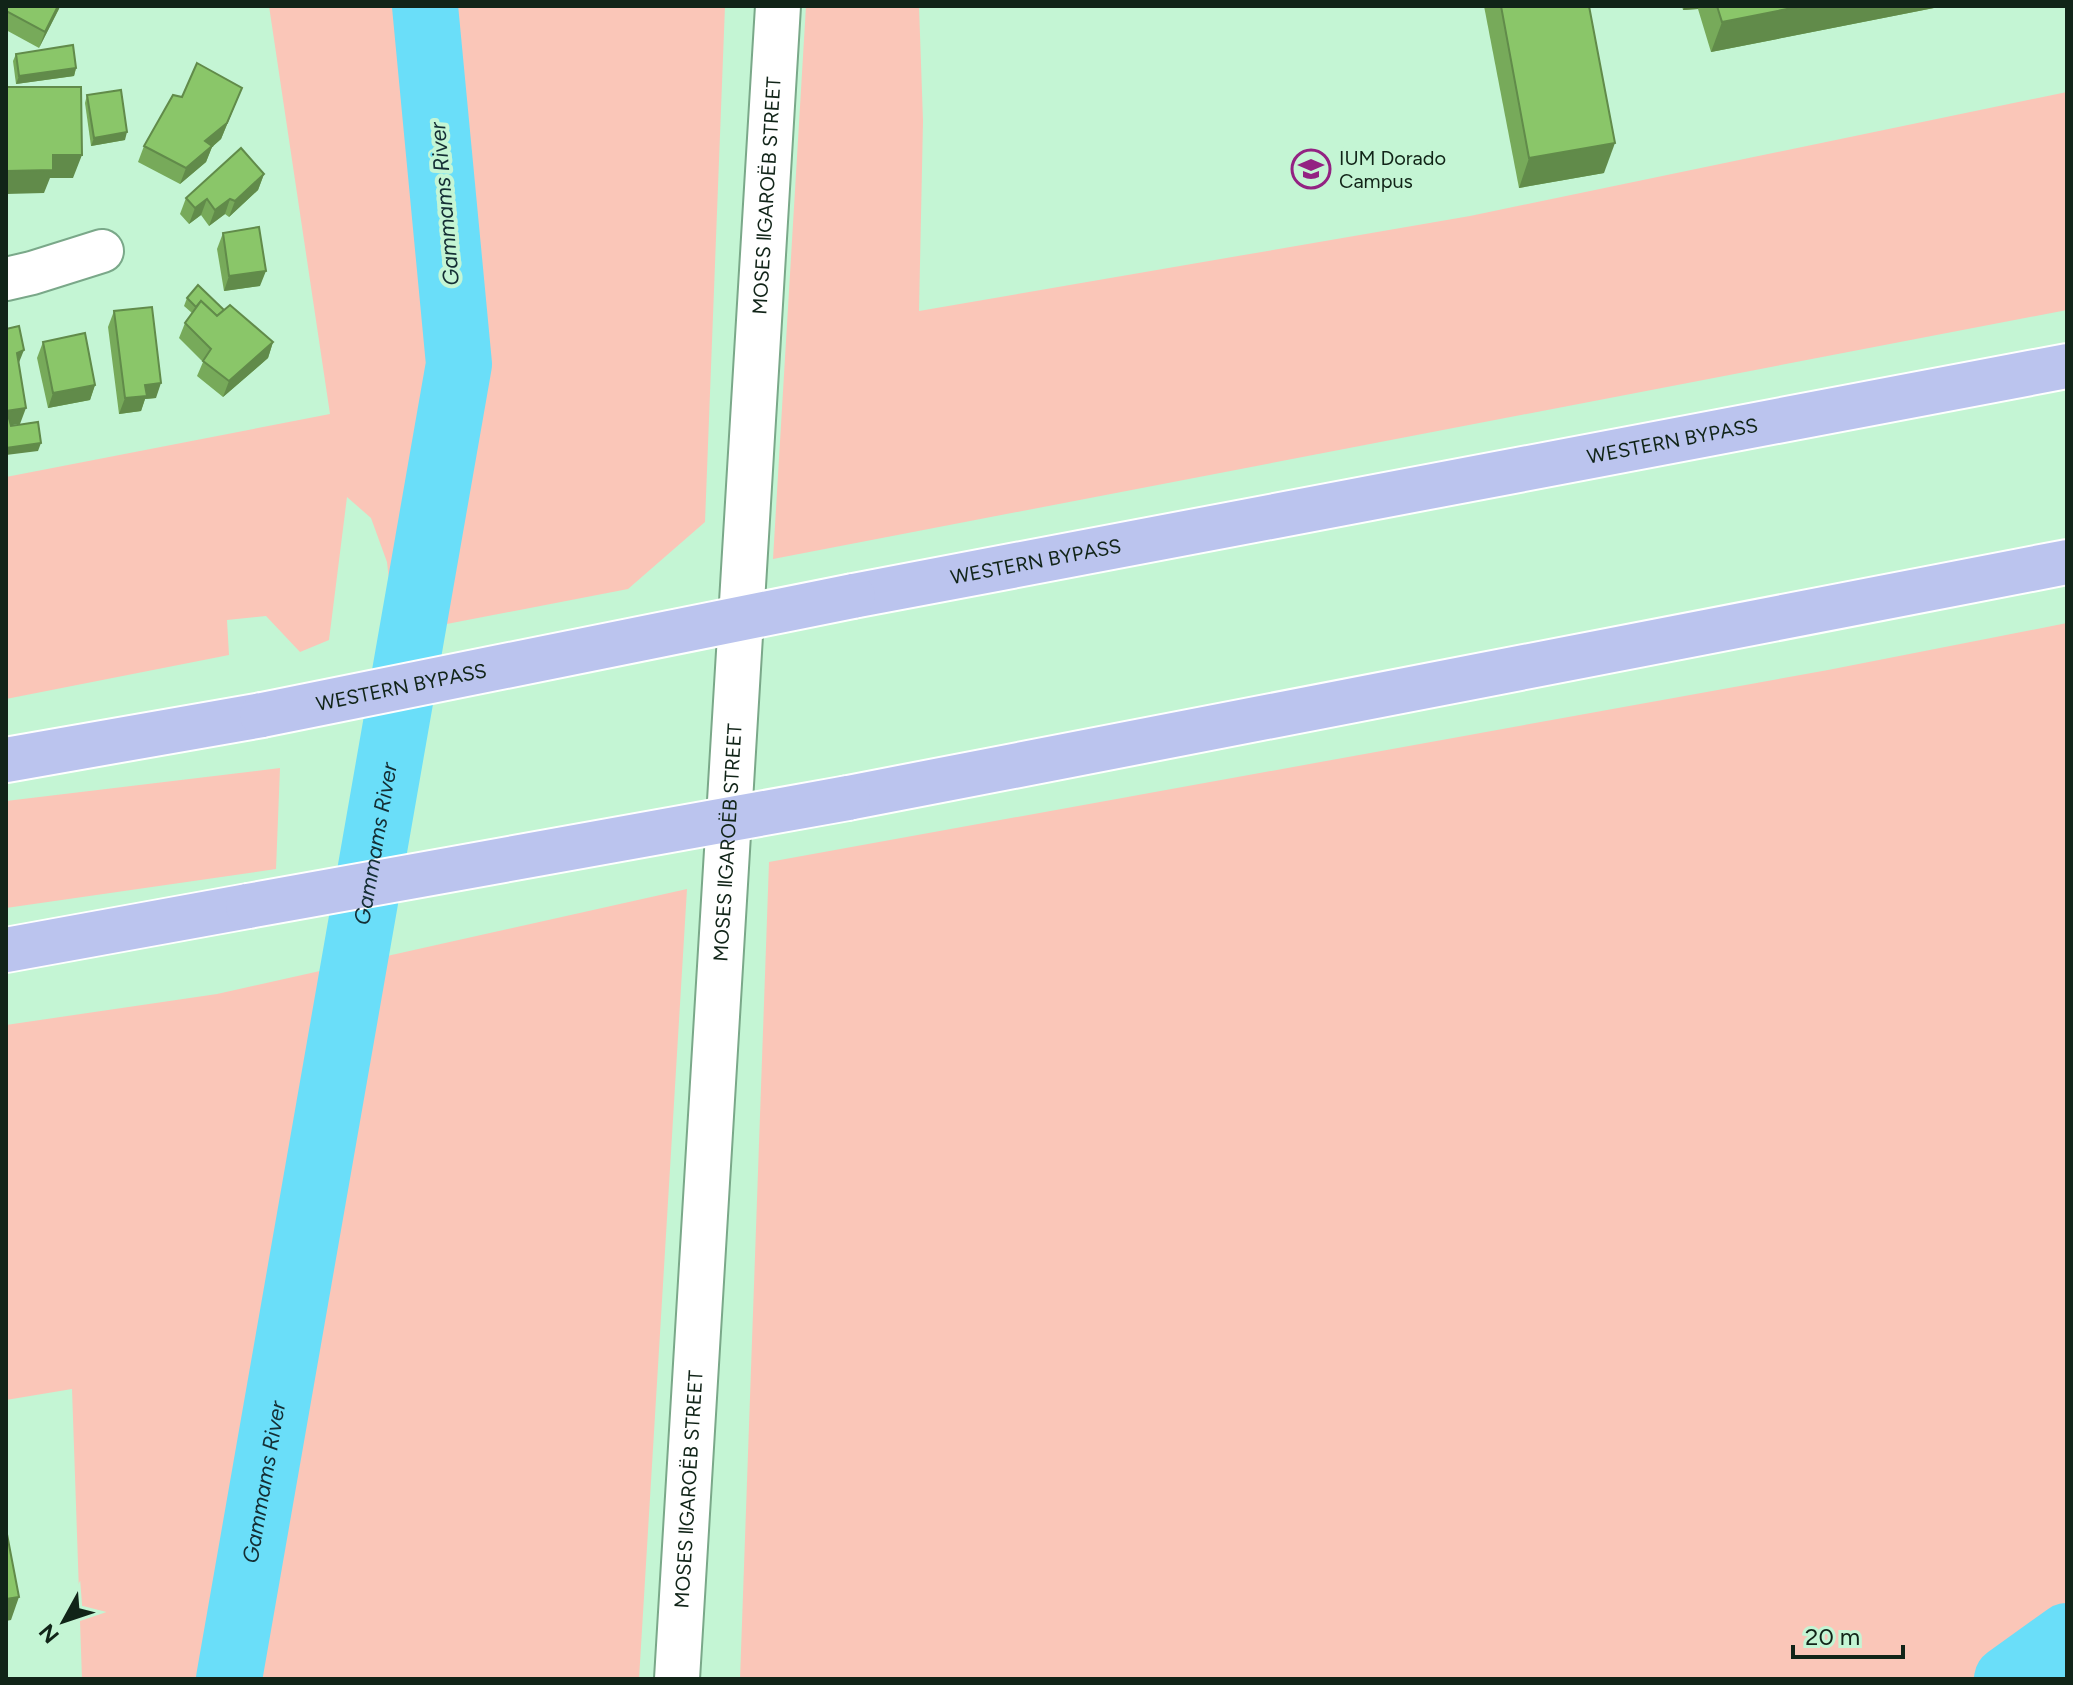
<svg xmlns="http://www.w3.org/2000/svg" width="2073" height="1685" font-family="Figtree,sans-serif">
  <rect width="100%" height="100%" fill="#c4f5d4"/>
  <g fill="#fac6b8">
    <polygon points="269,6 725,6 705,522 628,589 395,634 387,562 371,518 347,497 329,640 300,652 266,616 227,620 229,655 6,699 6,477 330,414"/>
    <polygon points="806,6 919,6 923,121 919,311 1470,216 2067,92 2067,310 773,559"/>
    <polygon points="2067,623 2067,1679 740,1679 769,862 1828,670"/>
    <polygon points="280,768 276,869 6,908 6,801"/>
    <polygon points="687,889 639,1679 82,1679 72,1389 6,1400 6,1025 217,994"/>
  </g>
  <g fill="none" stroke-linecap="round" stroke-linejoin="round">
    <g stroke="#6adef9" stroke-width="66">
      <path id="s1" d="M229,1679L459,364L425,6"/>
      <polyline points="2007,1679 2067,1636"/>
    </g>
    <defs>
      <polyline id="street" points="6,279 32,273 102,251"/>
      <g id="secondary">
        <path id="s2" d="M677,1679L778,6"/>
      </g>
      <g id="highway">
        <path id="s3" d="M853,596L2067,366"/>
        <polyline points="6,760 262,715"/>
        <polyline points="848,798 2067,562"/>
        <polyline points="6,950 248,906"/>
      </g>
    </defs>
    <use href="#street" stroke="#7aa889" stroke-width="46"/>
    <use href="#secondary" stroke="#7aa889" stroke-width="48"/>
    <use href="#highway" stroke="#fff" stroke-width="48"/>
    <use href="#street" stroke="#fff" stroke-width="42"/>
    <use href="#secondary" stroke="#fff" stroke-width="44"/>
    <use href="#highway" stroke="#bbc4ee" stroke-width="44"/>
    <defs>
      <g id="highway-bridge">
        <path id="s4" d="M262,715L853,596"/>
        <polyline points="248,906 848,798"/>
      </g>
    </defs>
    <use href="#highway-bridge" stroke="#fff" stroke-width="48" stroke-linecap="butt"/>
    <use href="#highway-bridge" stroke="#bbc4ee" stroke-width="44"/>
  </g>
  <g fill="#77aa5a">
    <polygon points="6,6 60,6 39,48 6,30"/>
    <polygon points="1484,6 1589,6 1604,173 1519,188"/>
    <polygon points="1682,6 1944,6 1711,52 1698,9 1683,10"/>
    <polygon points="16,54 76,68 74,76 16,84 13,61"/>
    <polygon points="242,88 221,139 212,147 206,162 180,184 138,162 144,146 182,97"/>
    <polygon points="87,95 125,140 91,146 85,103"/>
    <polygon points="264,174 258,190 229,217 225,214 209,226 201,215 189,224 180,214 186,198"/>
    <polygon points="223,233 260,286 224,291 217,249"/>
    <polygon points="187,298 224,310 273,342 268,358 223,397 197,376 203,362 179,338 185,323 192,313 184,306"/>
    <polygon points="114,311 156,398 145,399 141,411 119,414 108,327"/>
    <polygon points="43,342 95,385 90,400 48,408 37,358"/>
  </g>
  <g fill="#618b4a">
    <polygon points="58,6 60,6 59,9 39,48 45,32"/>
    <polygon points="1685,6 1699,6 1698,9 1683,10"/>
    <polygon points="1802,6 1944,6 1711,52 1722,22"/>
    <polygon points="76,68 74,76 16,84 19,76"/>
    <polygon points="242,88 221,139 212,147 206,162 180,184 186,168"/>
    <polygon points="127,132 125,140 91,146 94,138"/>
    <polygon points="1615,143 1604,173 1519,188 1529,158"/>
    <polygon points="53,155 82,155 73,178 50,178 44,193 6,194 6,171"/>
    <polygon points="264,174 258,190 229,217 235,201"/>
    <polygon points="207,199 201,215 189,224 195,208"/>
    <polygon points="230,199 225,214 209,226 215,210"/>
    <polygon points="266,271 260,286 224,291 229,276"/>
    <polygon points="273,342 268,358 223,397 229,381"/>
    <polygon points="24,350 18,365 17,353"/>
    <polygon points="161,383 156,398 145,399 141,411 119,414 125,398 145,385"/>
    <polygon points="95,385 90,400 48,408 53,393"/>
    <polygon points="26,408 20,424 6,426 6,411"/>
    <polygon points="41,443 38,451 6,455 6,448"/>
    <polygon points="19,1597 11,1620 6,1621 6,1599"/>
  </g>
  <g fill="#8ac669" stroke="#618b4a" stroke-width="2">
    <polygon points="6,6 58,6 45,32 6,11"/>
    <polygon points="1501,6 1589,6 1615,143 1529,158"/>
    <polygon points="1717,6 1802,6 1722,22"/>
    <polygon points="73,45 76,68 19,76 16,54"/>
    <polygon points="197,63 242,88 227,123 205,141 212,146 186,168 144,146 173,95 182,97"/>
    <polygon points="6,87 81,87 82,155 53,155 53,170 6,171"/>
    <polygon points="121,90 127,132 94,138 87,95"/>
    <polygon points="241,148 264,174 235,201 230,199 215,210 207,199 195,208 186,198"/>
    <polygon points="259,227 266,271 229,276 223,233"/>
    <polygon points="198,285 224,310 217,316 201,301 196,307 187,298"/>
    <polygon points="201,301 217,316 230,305 273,342 229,381 203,361 211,349 185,323"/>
    <polygon points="152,307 161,383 145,385 147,396 125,398 114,311"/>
    <polygon points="19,326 24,350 17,353 26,408 6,411 6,329"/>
    <polygon points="85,333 95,385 53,393 43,342"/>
    <polygon points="9,418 11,426 38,422 41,443 6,448 6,419"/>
    <polygon points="6,1529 19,1597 6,1599"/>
  </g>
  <defs>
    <symbol id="university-ring" viewBox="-11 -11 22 22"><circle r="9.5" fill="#c4f5d4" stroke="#932282" stroke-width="1.5"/><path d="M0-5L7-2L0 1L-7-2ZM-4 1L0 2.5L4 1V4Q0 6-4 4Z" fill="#932282"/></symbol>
  </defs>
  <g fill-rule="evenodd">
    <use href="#university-ring" x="1289" y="147" width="44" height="44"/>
  </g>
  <g text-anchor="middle" stroke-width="8" stroke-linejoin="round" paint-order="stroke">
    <g font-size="20" fill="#112418" stroke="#c4f5d4" text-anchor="start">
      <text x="1339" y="165">IUM Dorado<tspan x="1339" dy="23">Campus</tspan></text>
    </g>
    <g font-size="20" fill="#112418" stroke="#c4f5d4">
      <text dy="7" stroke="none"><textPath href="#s2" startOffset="1486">MOSES ǁGAROËB STREET</textPath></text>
      <text dy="7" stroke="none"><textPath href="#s3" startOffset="834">WESTERN BYPASS</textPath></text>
      <text dy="7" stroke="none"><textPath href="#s3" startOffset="186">WESTERN BYPASS</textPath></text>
      <text dy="7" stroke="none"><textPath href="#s4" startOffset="142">WESTERN BYPASS</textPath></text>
      <text dy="7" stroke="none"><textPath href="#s2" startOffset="838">MOSES ǁGAROËB STREET</textPath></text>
      <text dy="7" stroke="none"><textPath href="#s2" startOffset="190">MOSES ǁGAROËB STREET</textPath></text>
    </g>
    <g font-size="22" font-style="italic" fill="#142e34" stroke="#c4f5d4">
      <text transform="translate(444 204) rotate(-95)" y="8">Gammams River</text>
      <text dy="8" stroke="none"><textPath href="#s1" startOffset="848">Gammams River</textPath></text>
      <text dy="8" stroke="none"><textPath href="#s1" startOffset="200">Gammams River</textPath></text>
    </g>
  </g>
  <rect width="2073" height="1685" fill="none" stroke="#112418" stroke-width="16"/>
  <g transform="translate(64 1621) rotate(230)" stroke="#c4f5d4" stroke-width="6" paint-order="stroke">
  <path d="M0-6L14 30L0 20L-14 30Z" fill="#112418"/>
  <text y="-12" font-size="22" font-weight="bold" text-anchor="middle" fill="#112418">N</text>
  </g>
  <path d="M1793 1645v12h110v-12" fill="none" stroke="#112418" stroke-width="4"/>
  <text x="1805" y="1645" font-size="24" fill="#112418" stroke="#c4f5d4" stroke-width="6" paint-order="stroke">20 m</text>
</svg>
